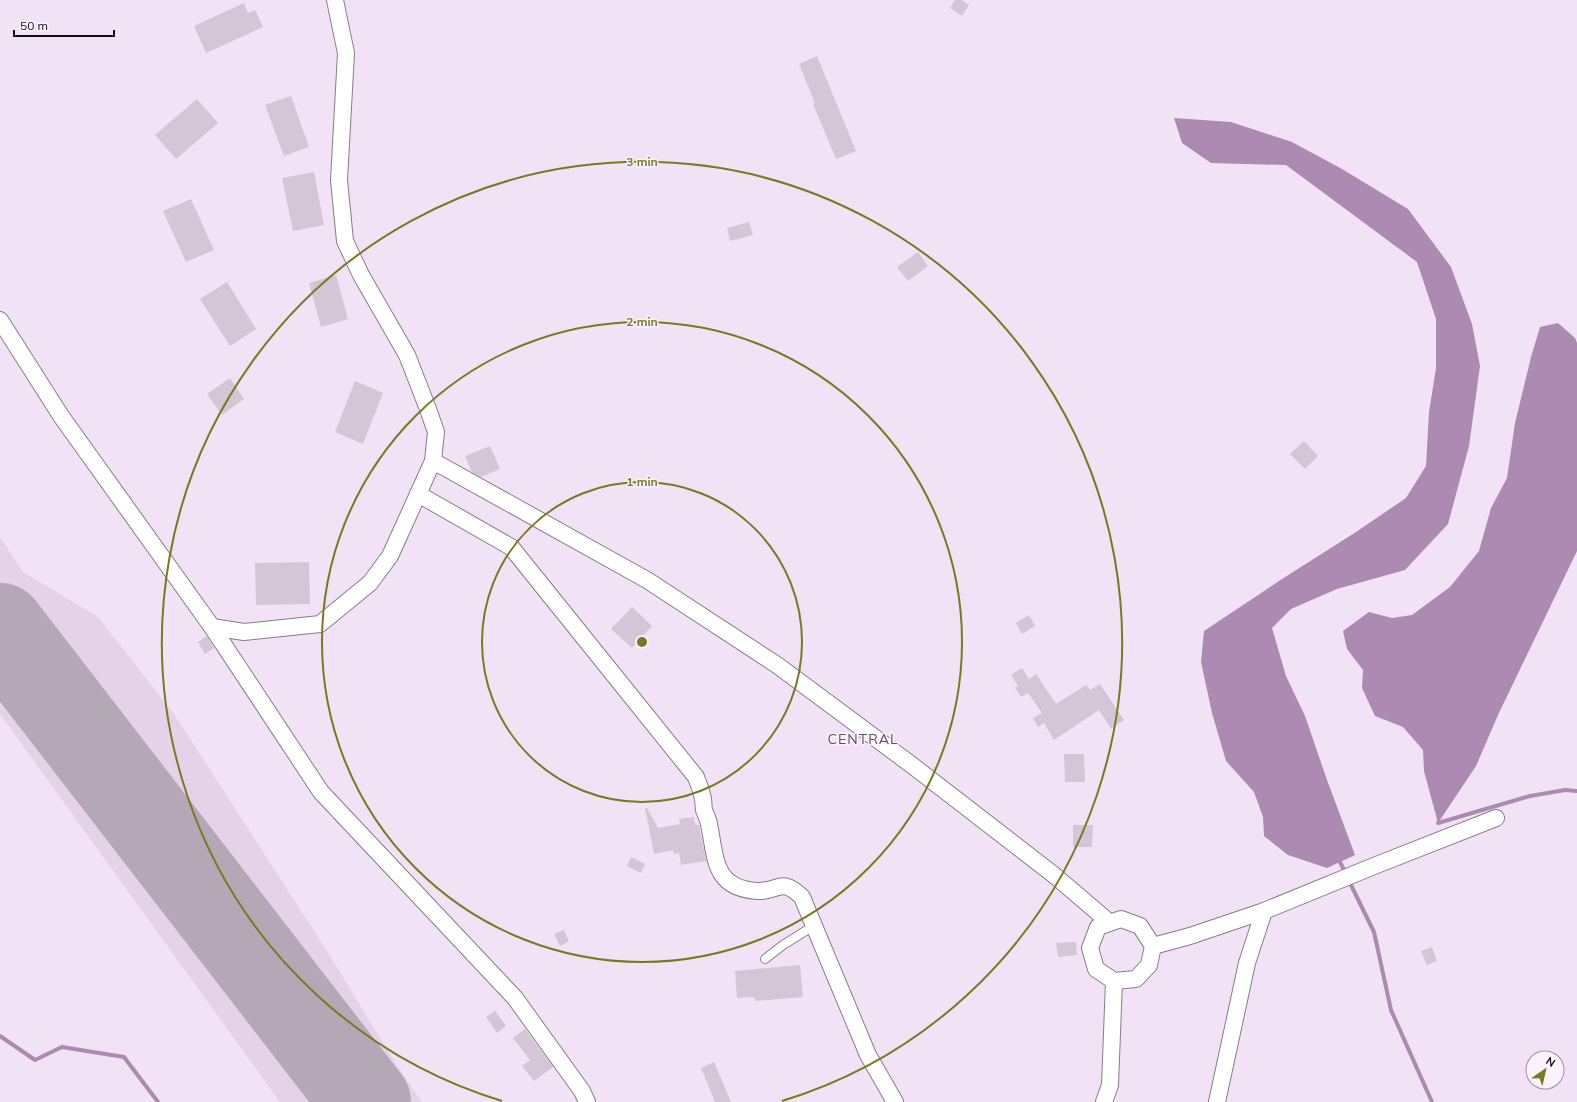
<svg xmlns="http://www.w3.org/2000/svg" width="1577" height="1102" font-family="Mulish,sans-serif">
  <rect width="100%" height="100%" fill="#f2e2f5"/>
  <polygon fill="#e5d2e9" points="0,537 23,572 98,617 174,714 327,951 396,1064 422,1102 280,1102 0,714"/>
  <g fill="#ac8ab2">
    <polygon points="1174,118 1231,122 1292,142 1342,169 1408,209 1451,267 1472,324 1480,366 1469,446 1448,524 1405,570 1337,589 1291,609 1272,628 1286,676 1305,716 1327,780 1355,855 1327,868 1288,855 1264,836 1263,817 1254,792 1226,761 1212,713 1201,662 1204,631 1282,579 1356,532 1406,498 1426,466 1429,412 1436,368 1436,319 1417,262 1286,165 1211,163 1182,143"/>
    <polygon points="1558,323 1575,338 1577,343 1577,551 1498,715 1476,766 1438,823 1424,771 1423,750 1403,727 1375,716 1362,688 1363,670 1347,649 1343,631 1369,612 1392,618 1412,615 1450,587 1479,551 1491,508 1507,478 1515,423 1531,357 1540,327"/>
  </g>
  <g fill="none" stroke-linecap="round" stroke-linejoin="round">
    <g stroke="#ac8ab2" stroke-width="4">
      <polyline points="1438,823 1530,796 1565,790 1577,791"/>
      <polyline points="1340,862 1346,874"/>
      <polyline points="1349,881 1374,932 1391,1010 1432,1102"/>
      <polyline points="0,1036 35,1060 62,1047 124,1057 158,1102"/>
    </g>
    <polyline stroke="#b4a8b7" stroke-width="90" points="0,628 366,1102"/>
  </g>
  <g fill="#d4c5d7">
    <polygon points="955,0 962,0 969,5 962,16 950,8"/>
    <polygon points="244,3 248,13 255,10 263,27 206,53 194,26"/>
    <polygon points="817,56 856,151 836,159 813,104 815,103 799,64"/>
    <polygon points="291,96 309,147 284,156 265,105"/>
    <polygon points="197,99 218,123 176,159 155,135"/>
    <polygon points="314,172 324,225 293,231 282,178"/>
    <polygon points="191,199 214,250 186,262 163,211"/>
    <polygon points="749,222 753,235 730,241 727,228"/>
    <polygon points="918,252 928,266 908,281 897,267"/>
    <polygon points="336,275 348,319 321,327 309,283"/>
    <polygon points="227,282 256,329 230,346 200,299"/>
    <polygon points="230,378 244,399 222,415 207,394"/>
    <polygon points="355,381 383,393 363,444 335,432"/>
    <polygon points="1304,441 1318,456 1305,469 1290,454"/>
    <polygon points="490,446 500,469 481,477 472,472 465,456"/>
    <polygon points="309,562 310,604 256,605 255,563"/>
    <polygon points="632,607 652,626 632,648 611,629"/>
    <polygon points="1029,615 1035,626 1022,634 1016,623"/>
    <polygon points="207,636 214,648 205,654 198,642"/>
    <polygon points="1022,668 1029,679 1036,674 1056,704 1086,685 1090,690 1100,684 1124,720 1111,729 1099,710 1054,740 1044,723 1038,727 1033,718 1042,713 1028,693 1021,697 1015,688 1018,686 1011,675"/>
    <polygon points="1064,754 1084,754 1085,782 1065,782"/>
    <polygon points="645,808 647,808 658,828 680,824 679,819 694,817 695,825 699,825 706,861 681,865 679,853 674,854 673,850 654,854"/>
    <polygon points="1073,825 1093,825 1092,847 1073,847"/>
    <polygon points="631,857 645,864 641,873 627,866"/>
    <polygon points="564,930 569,941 560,946 554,934"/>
    <polygon points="1076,942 1077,955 1058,957 1056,943"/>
    <polygon points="1432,947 1437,961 1427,965 1421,951"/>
    <polygon points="800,965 803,997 755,1001 754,997 737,998 735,971"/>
    <polygon points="495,1011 506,1026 497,1033 486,1017"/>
    <polygon points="525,1029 553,1067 534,1081 522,1066 530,1060 513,1038"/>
    <polygon points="714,1062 731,1102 715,1102 701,1068"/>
  </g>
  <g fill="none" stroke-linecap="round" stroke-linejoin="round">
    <defs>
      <polyline id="service" points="765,959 783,945 815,925"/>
      <g id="minor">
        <polyline points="0,320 61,416 212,627 321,792 515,998 582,1091 587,1102"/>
        <polyline points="433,461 647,580 777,665 913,766 1054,875 1109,922"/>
        <path d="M418,494L511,547L696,777C698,783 701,789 702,795C704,800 703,805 704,810C706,815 708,819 709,824C716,858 713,888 757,891C780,892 780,876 802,897L868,1055L895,1102"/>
        <polyline points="212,627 244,632 320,624 370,583 390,556 433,461 436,432 428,409 407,355 361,275 345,241 339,180 346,53 335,0"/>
        <polygon points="1121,919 1140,926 1153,946 1149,965 1136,979 1114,981 1096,969 1090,948 1098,927"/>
        <polyline points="1153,946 1190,936 1264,911"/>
        <polyline points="1104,1102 1110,1085 1114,981"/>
        <polyline points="1217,1102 1247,963 1264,911 1374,866 1496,818"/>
      </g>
    </defs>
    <use href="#service" stroke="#897b8c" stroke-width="10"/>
    <use href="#minor" stroke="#897b8c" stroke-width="18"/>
    <use href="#service" stroke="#fff" stroke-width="8"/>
    <use href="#minor" stroke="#fff" stroke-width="16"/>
  </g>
  <g fill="none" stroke="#7a7920" stroke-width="2">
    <circle cx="642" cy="642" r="160"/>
    <circle cx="642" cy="642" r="320"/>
    <path d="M502 1101A480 480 0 1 1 782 1101"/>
  </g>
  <g text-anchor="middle" stroke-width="3" stroke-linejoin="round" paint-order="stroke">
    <g font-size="14" letter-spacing="1" fill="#5e5161" stroke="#fbf2fd">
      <text x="863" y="744">CENTRAL</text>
    </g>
  </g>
  <circle cx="642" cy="642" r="6" fill="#7a7920" stroke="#fbf2fd" stroke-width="2"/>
  <g font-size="12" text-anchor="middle" font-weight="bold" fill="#7a7920" stroke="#fbf2fd" stroke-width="3" stroke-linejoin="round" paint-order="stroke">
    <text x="642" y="166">3 min</text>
    <text x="642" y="326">2 min</text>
    <text x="642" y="486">1 min</text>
  </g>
  <g transform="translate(1545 1070) rotate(34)"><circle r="19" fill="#fbf2fd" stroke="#9d969f"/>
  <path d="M0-3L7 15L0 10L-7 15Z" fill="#7a7920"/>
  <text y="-6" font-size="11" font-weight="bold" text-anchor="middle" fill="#100b11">N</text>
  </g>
  <path d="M14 30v6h100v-6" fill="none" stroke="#100b11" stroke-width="2"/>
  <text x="20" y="30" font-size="12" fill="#100b11" stroke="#fbf2fd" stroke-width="3" paint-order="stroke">50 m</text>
</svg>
